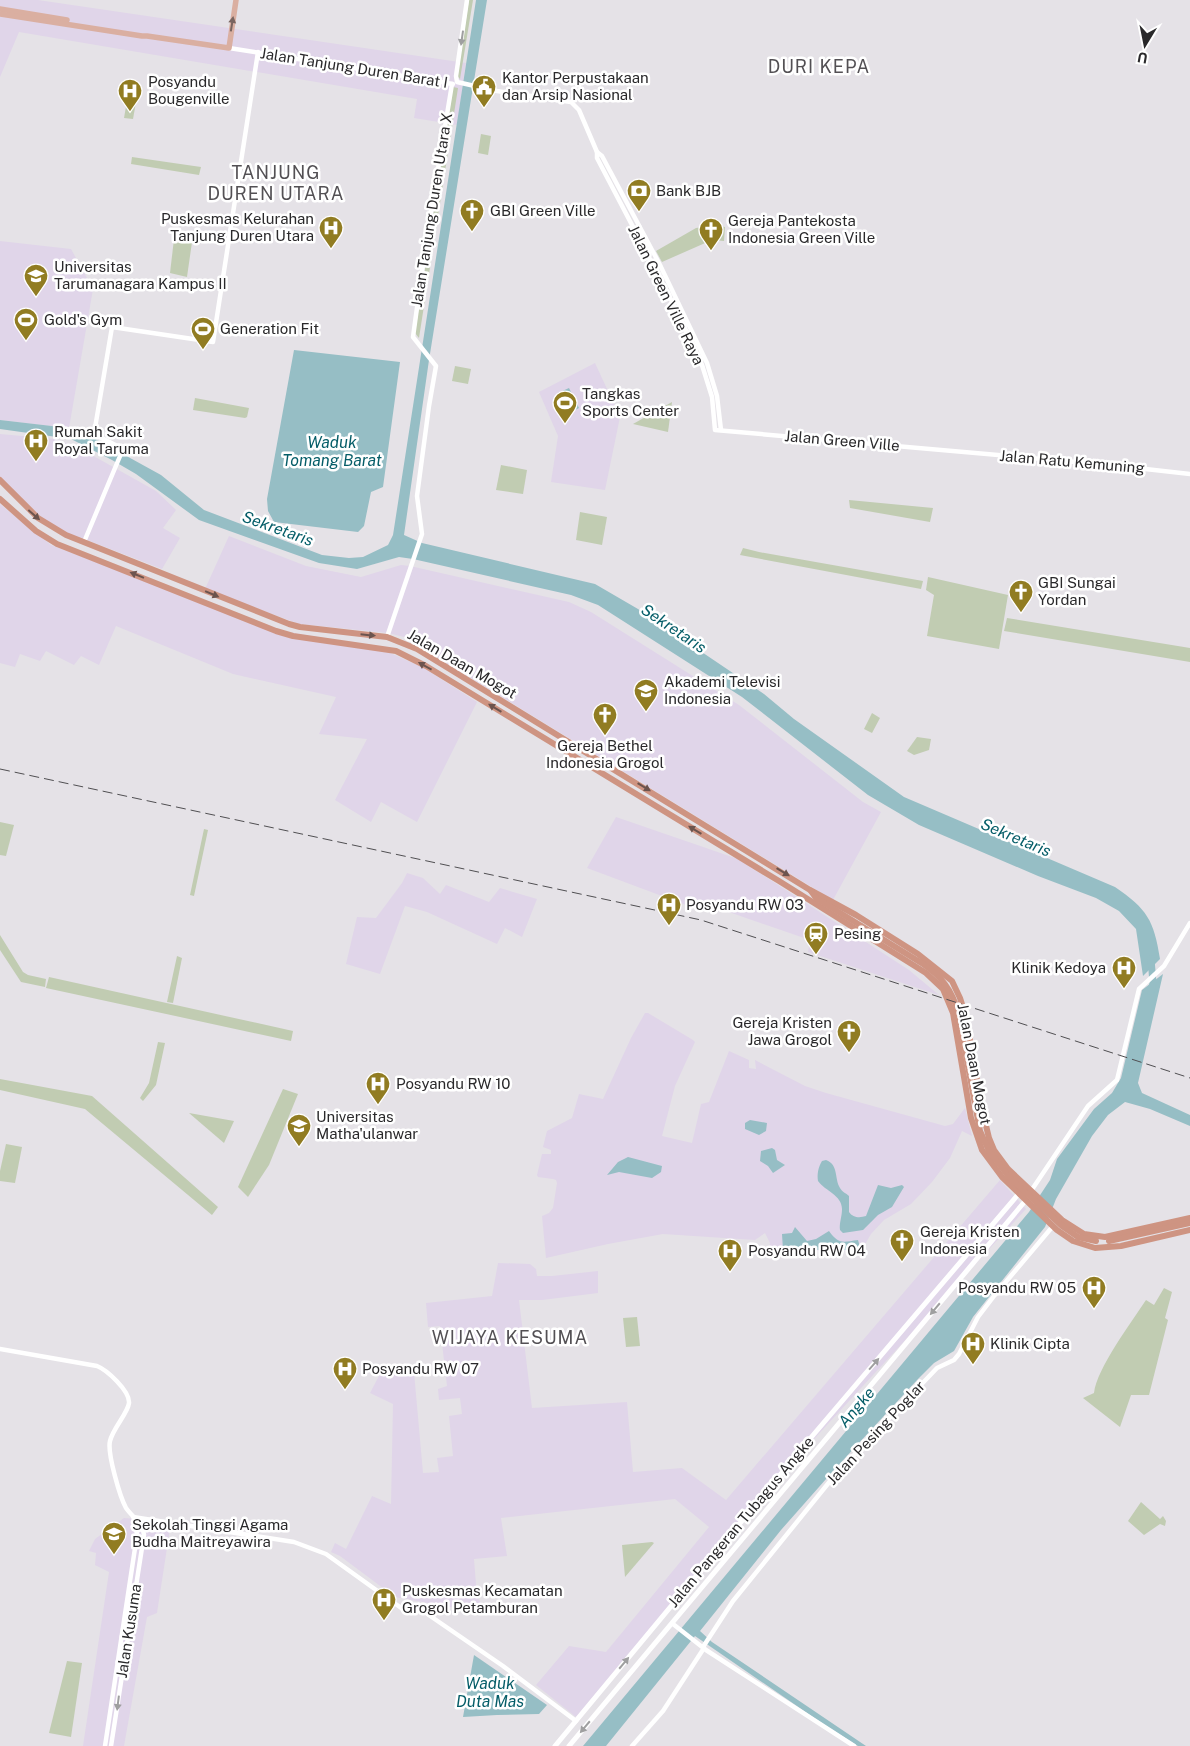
<svg xmlns="http://www.w3.org/2000/svg" width="1190" height="1746" font-family="'Public Sans',sans-serif">
  <rect width="100%" height="100%" fill="#e5e2e7"/>
  <g fill="#e0d5e9">
    <polygon points="0,0 38,0 466,63 457,125 414,118 417,99 19,32 0,77"/>
    <polygon points="0,241 71,249 93,289 69,428 0,420"/>
    <polygon points="595,363 620,417 605,490 551,482 558,436 539,392"/>
    <polygon points="0,434 55,439 81,449 156,491 176,510 163,528 180,538 162,569 87,540 57,532 0,477"/>
    <polygon points="0,504 51,545 272,629 379,648 424,668 477,702 417,822 381,802 371,822 335,800 367,739 319,734 336,697 233,674 116,626 99,665 81,656 74,665 46,651 40,661 20,654 15,667 0,663"/>
    <polygon points="229,536 306,566 361,577 401,565 410,566 569,602 591,612 739,705 863,802 881,812 833,900 404,637 388,633 299,624 205,589"/>
    <polygon points="616,817 738,859 909,970 939,995 808,952 810,940 723,910 709,902 702,911 587,868"/>
    <polygon points="407,873 423,878 440,894 446,885 489,902 500,888 537,899 522,937 505,928 497,944 427,912 405,906 380,974 346,964 357,917 376,918 402,883"/>
    <polygon points="645,1013 648,1013 693,1040 695,1042 675,1086 662,1136 692,1143 701,1104 709,1102 729,1051 749,1060 749,1068 756,1069 755,1060 805,1086 826,1093 945,1126 953,1124 965,1108 972,1136 962,1131 950,1158 932,1182 911,1204 884,1220 871,1234 861,1251 769,1251 770,1243 765,1233 755,1240 663,1234 608,1244 546,1258 542,1216 549,1213 553,1208 557,1183 556,1180 553,1179 538,1177 537,1175 542,1154 551,1154 551,1150 543,1147 547,1131 572,1118 579,1094 603,1099 631,1038"/>
    <polygon points="1000,1180 1026,1209 745,1514 576,1717 536,1685 569,1646 606,1652 709,1527 675,1499 501,1518 507,1556 474,1559 477,1597 483,1606 478,1612 395,1597 340,1556 331,1552 335,1543 346,1549 372,1496 391,1504 393,1404 370,1393 380,1374 391,1377 394,1371 400,1373 414,1372 423,1473 439,1472 437,1458 453,1456 449,1416 462,1414 460,1398 439,1400 438,1389 447,1386 440,1326 428,1327 426,1303 492,1296 498,1263 530,1264 536,1269 537,1276 552,1276 598,1271 598,1293 542,1300 519,1300 532,1408 627,1402 633,1472 682,1468 726,1500"/>
    <polygon points="124,1518 171,1522 157,1613 147,1617 124,1746 83,1746 109,1572 95,1565 96,1553 89,1551 95,1539"/>
  </g>
  <g fill="#c1ccb2">
    <polygon points="469,0 473,0 460,79 457,76"/>
    <polygon points="453,87 458,88 419,338 415,333"/>
    <polygon points="129,89 138,91 133,119 124,118"/>
    <polygon points="481,134 491,136 488,155 478,153"/>
    <polygon points="132,157 201,167 199,175 131,164"/>
    <polygon points="714,225 725,227 724,241 712,240 662,262 656,251 696,228"/>
    <polygon points="174,239 192,242 187,277 170,273"/>
    <polygon points="455,366 471,369 468,384 452,381"/>
    <polygon points="195,398 249,408 247,417 245,418 193,410"/>
    <polygon points="672,402 668,432 633,424"/>
    <polygon points="501,465 527,470 523,494 496,490"/>
    <polygon points="849,500 933,508 930,522 850,508"/>
    <polygon points="580,512 607,517 602,545 576,540"/>
    <polygon points="743,548 759,552 923,581 921,589 740,555"/>
    <polygon points="928,577 1008,595 999,649 927,636 934,595 926,590"/>
    <polygon points="1007,618 1190,648 1190,662 1004,631"/>
    <polygon points="872,713 880,718 872,733 864,729"/>
    <polygon points="917,737 931,739 929,750 914,755 907,751"/>
    <polygon points="0,822 14,825 6,856 0,855"/>
    <polygon points="204,829 208,830 194,896 190,895"/>
    <polygon points="0,935 23,972 28,975 46,979 45,987 21,982 0,950"/>
    <polygon points="177,956 182,958 173,1003 167,1002"/>
    <polygon points="49,977 293,1031 291,1041 46,988"/>
    <polygon points="158,1042 165,1043 156,1085 143,1101 140,1098 149,1083"/>
    <polygon points="0,1079 92,1096 218,1207 212,1215 85,1109 0,1090"/>
    <polygon points="283,1089 298,1094 269,1165 248,1197 238,1187"/>
    <polygon points="189,1113 234,1121 224,1143"/>
    <polygon points="6,1144 22,1147 15,1183 0,1181 0,1171"/>
    <path d="M1164,1288L1172,1292L1165,1318L1168,1320L1149,1395H1131L1120,1427L1083,1398L1094,1393C1097,1368 1131,1323 1146,1300L1154,1305Z"/>
    <polygon points="637,1317 640,1346 626,1347 623,1318"/>
    <polygon points="1141,1502 1160,1519 1163,1516 1166,1521 1165,1526 1160,1524 1144,1535 1128,1521"/>
    <polygon points="652,1542 654,1543 625,1577 622,1545"/>
    <polygon points="67,1661 82,1663 71,1737 49,1733"/>
  </g>
  <g fill="#96bec5">
    <path d="M476,0H487L429,360L404,535L422,543L595,584L638,609L764,694L794,719L904,797L1115,887C1147,909 1154,920 1160,959L1143,976L1136,929L1119,911L1096,898L1038,876L919,825L868,795L742,697L598,605L571,595L413,559L399,557L357,569L319,563L199,520L136,474L112,460L71,439L0,429V420L69,428L92,437L161,475L204,510L322,555L349,558L363,557L388,545L393,535Z"/>
    <polygon points="294,350 400,362 383,487 371,492 364,526 358,532 274,522 268,511 267,499"/>
    <polygon points="569,388 579,408 569,413 558,393"/>
    <polygon points="1163,974 1138,1083 1142,1093 1190,1115 1190,1126 1150,1109 1125,1102 1108,1115 1092,1136 1056,1199 1045,1227 973,1317 954,1351 934,1363 918,1379 834,1470 781,1530 700,1631 712,1642 866,1746 858,1746 826,1726 695,1636 606,1746 583,1746 1029,1212 1050,1180 1057,1159 1094,1109 1112,1093 1121,1078 1142,990"/>
    <polygon points="750,1120 767,1123 766,1131 759,1135 745,1129 745,1123"/>
    <polygon points="772,1148 775,1150 777,1160 785,1165 773,1173 768,1166 760,1161 761,1151"/>
    <polygon points="628,1157 662,1166 661,1172 652,1178 619,1172 607,1175 618,1162"/>
    <path d="M826,1160C839,1165 834,1178 840,1188C842,1192 846,1193 849,1196V1212C853,1218 860,1218 866,1216L878,1185L891,1188L902,1185L904,1187L892,1207L878,1215L863,1230L843,1233L840,1230C839,1223 842,1217 842,1209C842,1195 825,1191 818,1181C817,1174 818,1168 822,1161Z"/>
    <path d="M795,1227L807,1241L816,1239L829,1231C839,1245 843,1242 858,1240L860,1247L857,1250H783L782,1234L792,1233Z"/>
    <polygon points="474,1655 547,1705 539,1714 497,1715 463,1717"/>
  </g>
  <g fill="none" stroke-linecap="round" stroke-linejoin="round">
    <polyline stroke="#96bec5" stroke-width="7" points="1151,959 1153,983 1151,991"/>
    <g stroke="#fff" stroke-width="4.5">
      <polyline points="467,0 456,76 457,82 497,91 571,102 579,110 597,152 597,158 678,313 702,365 712,397 715,430 1110,465 1190,474"/>
      <polyline points="229,48 453,84"/>
      <polyline points="597,152 602,156 660,265 707,363 717,396 721,430"/>
      <polyline points="84,542 123,449 94,434 112,327 213,342 258,52"/>
      <polyline points="387,637 422,534 417,496 429,406 436,366 413,337 426,242 452,84"/>
      <polyline points="1031,1191 1088,1106 1117,1080 1139,989 1164,966 1190,923"/>
      <path d="M0,1349L97,1366C107,1370 130,1391 129,1403C128,1413 113,1428 110,1441C107,1453 120,1497 126,1508C131,1515 136,1519 142,1525L144,1535L111,1746"/>
      <polyline points="133,1517 294,1542 326,1554 404,1610 423,1611 503,1666 576,1721"/>
      <polyline points="673,1624 706,1650 854,1746"/>
      <polyline points="703,1647 733,1601 835,1475 937,1368 954,1360 959,1354 978,1317 994,1296 1053,1226"/>
      <polyline points="105,1746 137,1535 135,1521"/>
      <polyline points="632,1746 663,1711 704,1648"/>
    </g>
    <g stroke="#fff" stroke-width="5">
      <polyline points="555,1746 814,1434 1021,1191"/>
      <polyline points="569,1746 1026,1200"/>
    </g>
    <g stroke="#daafa1" stroke-width="5.5">
      <polyline points="0,9 67,20"/>
      <polyline points="0,14 142,36 147,36 229,48 236,0"/>
    </g>
    <g stroke="#ce9482" stroke-width="6">
      <polyline points="0,480 38,518 66,535 289,624 300,627 387,637 417,649 810,890 856,915 918,954 952,981 960,998 966,1017 982,1109 989,1138 994,1150 1008,1169 1062,1220 1084,1234 1105,1237 1190,1218"/>
      <polyline points="0,499 36,531 57,544 276,631 293,636 396,651 426,666 779,881 926,973 943,989 953,1013 971,1118 982,1150 1002,1177 1057,1230 1073,1241 1095,1248 1121,1246 1190,1230"/>
      <path d="M811,891L816,898L923,964C941,976 952,990 958,1012L980,1131L989,1151L1009,1177L1062,1226L1078,1237L1096,1241"/>
      <polyline points="1109,1241 1190,1223"/>
    </g>
    <polyline stroke="#504f52" stroke-width="1" stroke-dasharray="10 5" stroke-linecap="butt" points="0,769 701,920 1190,1078"/>
  </g>
  <defs><path id="oneway-solid" d="M-6-.8H1V-3.2L6.5 0L1 3.2V.8H-6Z" transform="scale(1.25)"/></defs>
  <use fill="#796560" href="#oneway-solid" transform="translate(232 24) rotate(-81)"/>
  <g fill="#9f9fa0">
    <use href="#oneway-solid" transform="translate(462 38) rotate(98)"/>
    <use href="#oneway-solid" transform="translate(935 1309) rotate(130)"/>
    <use href="#oneway-solid" transform="translate(874 1364) rotate(-49)"/>
    <use href="#oneway-solid" transform="translate(624 1663) rotate(-50)"/>
    <use href="#oneway-solid" transform="translate(118 1703) rotate(97)"/>
    <use href="#oneway-solid" transform="translate(585 1727) rotate(130)"/>
  </g>
  <g fill="#6c544e">
    <use href="#oneway-solid" transform="translate(34 515) rotate(41)"/>
    <use href="#oneway-solid" transform="translate(137 575) rotate(-158)"/>
    <use href="#oneway-solid" transform="translate(212 594) rotate(23)"/>
    <use href="#oneway-solid" transform="translate(368 635) rotate(6)"/>
    <use href="#oneway-solid" transform="translate(425 666) rotate(-151)"/>
    <use href="#oneway-solid" transform="translate(495 708) rotate(-149)"/>
    <use href="#oneway-solid" transform="translate(644 787) rotate(31)"/>
    <use href="#oneway-solid" transform="translate(695 830) rotate(-149)"/>
    <use href="#oneway-solid" transform="translate(783 872) rotate(31)"/>
  </g>
  <defs>
    <symbol id="civic-pin" viewBox="-11 -11 22 30"><path d="M0 17L-7.5 6A9.5 9.5 0 1 1 7.5 6Z" fill="#917c22" stroke="#fff"/><path d="M-.6-6.5H3V-4.5H.6V-3L4-1V1h2V6H-6V1h2V-1L-.6-3ZM-1.2 2.5V6h2.4V2.5Z" fill="#fff"/></symbol>
    <symbol id="hospital-pin" viewBox="-11 -11 22 30"><path d="M0 17L-7.5 6A9.5 9.5 0 1 1 7.5 6Z" fill="#917c22" stroke="#fff"/><path d="M-5-5h3v3.5h4V-5h3V5h-3V1.5h-4V5h-3Z" fill="#fff"/></symbol>
    <symbol id="bank-pin" viewBox="-11 -11 22 30"><path d="M0 17L-7.5 6A9.5 9.5 0 1 1 7.5 6Z" fill="#917c22" stroke="#fff"/><path d="M-6-4H6V4H-6ZM0-2.3a2.3 2.3 0 1 0 0 4.6a2.3 2.3 0 1 0 0-4.6Z" fill="#fff"/></symbol>
    <symbol id="church-pin" viewBox="-11 -11 22 30"><path d="M0 17L-7.5 6A9.5 9.5 0 1 1 7.5 6Z" fill="#917c22" stroke="#fff"/><path d="M-1.2-6h2.4v3.5h3.3v2.4h-3.3V6h-2.4V-.1h-3.3v-2.4h3.3Z" fill="#fff"/></symbol>
    <symbol id="university-pin" viewBox="-11 -11 22 30"><path d="M0 17L-7.5 6A9.5 9.5 0 1 1 7.5 6Z" fill="#917c22" stroke="#fff"/><path d="M0-5L7-2L0 1L-7-2ZM-4 1L0 2.5L4 1V4Q0 6-4 4Z" fill="#fff"/></symbol>
    <symbol id="stadium-pin" viewBox="-11 -11 22 30"><path d="M0 17L-7.5 6A9.5 9.5 0 1 1 7.5 6Z" fill="#917c22" stroke="#fff"/><path d="M0-5a6.5 5 0 1 0 0 10a6.5 5 0 1 0 0-10ZM-3.5-1.8h7v3.6h-7Z" fill="#fff"/></symbol>
    <symbol id="station-pin" viewBox="-11 -11 22 30"><path d="M0 17L-7.5 6A9.5 9.5 0 1 1 7.5 6Z" fill="#917c22" stroke="#fff"/><path d="M-3-6H3Q5-6 5-4V2Q5 4 3 4L4.5 6H3L1.5 4h-3L-3 6H-4.5L-3 4Q-5 4-5 2V-4Q-5-6-3-6ZM-3.5-4v3h7v-3ZM-3.5 1v1.5H-2V1ZM2 1v1.5H3.5V1Z" fill="#fff"/></symbol>
  </defs>
  <g fill-rule="evenodd">
    <use href="#civic-pin" x="470" y="73" width="28" height="38"/>
    <use href="#hospital-pin" x="116" y="77" width="28" height="38"/>
    <use href="#bank-pin" x="625" y="177" width="28" height="38"/>
    <use href="#church-pin" x="458" y="197" width="28" height="38"/>
    <use href="#hospital-pin" x="317" y="214" width="28" height="38"/>
    <use href="#church-pin" x="697" y="216" width="28" height="38"/>
    <use href="#university-pin" x="22" y="262" width="28" height="38"/>
    <use href="#stadium-pin" x="12" y="306" width="28" height="38"/>
    <use href="#stadium-pin" x="189" y="315" width="28" height="38"/>
    <use href="#stadium-pin" x="551" y="389" width="28" height="38"/>
    <use href="#hospital-pin" x="22" y="427" width="28" height="38"/>
    <use href="#church-pin" x="1007" y="578" width="28" height="38"/>
    <use href="#university-pin" x="632" y="677" width="28" height="38"/>
    <use href="#church-pin" x="591" y="701" width="28" height="38"/>
    <use href="#hospital-pin" x="655" y="891" width="28" height="38"/>
    <use href="#station-pin" x="802" y="920" width="28" height="38"/>
    <use href="#hospital-pin" x="1110" y="954" width="28" height="38"/>
    <use href="#church-pin" x="835" y="1018" width="28" height="38"/>
    <use href="#hospital-pin" x="364" y="1070" width="28" height="38"/>
    <use href="#university-pin" x="285" y="1112" width="28" height="38"/>
    <use href="#church-pin" x="888" y="1227" width="28" height="38"/>
    <use href="#hospital-pin" x="716" y="1237" width="28" height="38"/>
    <use href="#hospital-pin" x="1080" y="1274" width="28" height="38"/>
    <use href="#hospital-pin" x="959" y="1330" width="28" height="38"/>
    <use href="#hospital-pin" x="331" y="1355" width="28" height="38"/>
    <use href="#university-pin" x="100" y="1520" width="28" height="38"/>
    <use href="#hospital-pin" x="370" y="1586" width="28" height="38"/>
  </g>
  <g text-anchor="middle" stroke-width="5" stroke-linejoin="round" paint-order="stroke">
    <g font-size="15" fill="#2a292b" stroke="#fff">
      <text transform="translate(354 68) rotate(9)" y="5">Jalan Tanjung Duren Barat I</text>
      <text transform="translate(432 210) rotate(-81)" y="5">Jalan Tanjung Duren Utara X</text>
      <text transform="translate(666 295) rotate(64)" y="5">Jalan Green Ville Raya</text>
      <text transform="translate(842 441) rotate(5)" y="5">Jalan Green Ville</text>
      <text transform="translate(1072 462) rotate(5)" y="5">Jalan Ratu Kemuning</text>
      <text transform="translate(462 664) rotate(30)" y="5">Jalan Daan Mogot</text>
      <text transform="translate(974 1064) rotate(79)" y="5">Jalan Daan Mogot</text>
      <text transform="translate(876 1433) rotate(-47)" y="5">Jalan Pesing Poglar</text>
      <text transform="translate(741 1522) rotate(-50)" y="5">Jalan Pangeran Tubagus Angke</text>
      <text transform="translate(129 1631) rotate(-81)" y="5">Jalan Kusuma</text>
    </g>
    <g font-size="15" fill="#2a292b" stroke="#fff" text-anchor="start">
      <text x="502" y="83">Kantor Perpustakaan<tspan x="502" dy="17">dan Arsip Nasional</tspan></text>
      <text x="148" y="87">Posyandu<tspan x="148" dy="17">Bougenville</tspan></text>
      <text x="656" y="196">Bank BJB</text>
      <text x="490" y="216">GBI Green Ville</text>
      <text x="314" y="224" text-anchor="end">Puskesmas Kelurahan<tspan x="314" dy="17">Tanjung Duren Utara</tspan></text>
      <text x="728" y="226">Gereja Pantekosta<tspan x="728" dy="17">Indonesia Green Ville</tspan></text>
      <text x="54" y="272">Universitas<tspan x="54" dy="17">Tarumanagara Kampus II</tspan></text>
      <text x="44" y="325">Gold's Gym</text>
      <text x="220" y="334">Generation Fit</text>
      <text x="582" y="399">Tangkas<tspan x="582" dy="17">Sports Center</tspan></text>
      <text x="54" y="437">Rumah Sakit<tspan x="54" dy="17">Royal Taruma</tspan></text>
      <text x="1038" y="588">GBI Sungai<tspan x="1038" dy="17">Yordan</tspan></text>
      <text x="664" y="687">Akademi Televisi<tspan x="664" dy="17">Indonesia</tspan></text>
      <text x="605" y="751" text-anchor="middle">Gereja Bethel<tspan x="605" dy="17">Indonesia Grogol</tspan></text>
      <text x="686" y="910">Posyandu RW 03</text>
      <text x="834" y="939">Pesing</text>
      <text x="1106" y="973" text-anchor="end">Klinik Kedoya</text>
      <text x="832" y="1028" text-anchor="end">Gereja Kristen<tspan x="832" dy="17">Jawa Grogol</tspan></text>
      <text x="396" y="1089">Posyandu RW 10</text>
      <text x="316" y="1122">Universitas<tspan x="316" dy="17">Matha'ulanwar</tspan></text>
      <text x="920" y="1237">Gereja Kristen<tspan x="920" dy="17">Indonesia</tspan></text>
      <text x="748" y="1256">Posyandu RW 04</text>
      <text x="1076" y="1293" text-anchor="end">Posyandu RW 05</text>
      <text x="990" y="1349">Klinik Cipta</text>
      <text x="362" y="1374">Posyandu RW 07</text>
      <text x="132" y="1530">Sekolah Tinggi Agama<tspan x="132" dy="17">Budha Maitreyawira</tspan></text>
      <text x="402" y="1596">Puskesmas Kecamatan<tspan x="402" dy="17">Grogol Petamburan</tspan></text>
    </g>
    <g font-size="16" font-style="italic" fill="#055d68" stroke="#fff">
      <text x="332" y="448">Waduk<tspan x="332" dy="18">Tomang Barat</tspan></text>
      <text transform="translate(278 528) rotate(20)" y="6">Sekretaris</text>
      <text transform="translate(674 628) rotate(34)" y="6">Sekretaris</text>
      <text transform="translate(1016 837) rotate(23)" y="6">Sekretaris</text>
      <text transform="translate(856 1407) rotate(-50)" y="6">Angke</text>
      <text x="490" y="1689">Waduk<tspan x="490" dy="18">Duta Mas</tspan></text>
    </g>
    <g font-size="18" letter-spacing="1" fill="#535054" stroke="#fff">
      <text x="819" y="73">DURI KEPA</text>
      <text x="276" y="179">TANJUNG<tspan x="276" dy="21">DUREN UTARA</tspan></text>
      <text x="510" y="1344">WIJAYA KESUMA</text>
    </g>
  </g>
  <g transform="translate(1145 45) rotate(190)" stroke="#ffffff" stroke-width="4" paint-order="stroke">
  <path d="M0-4L9 19L0 12L-9 19Z" fill="#2a292b"/>
  <text y="-8" font-size="14" font-weight="bold" text-anchor="middle" fill="#2a292b">U</text>
  </g>
</svg>
